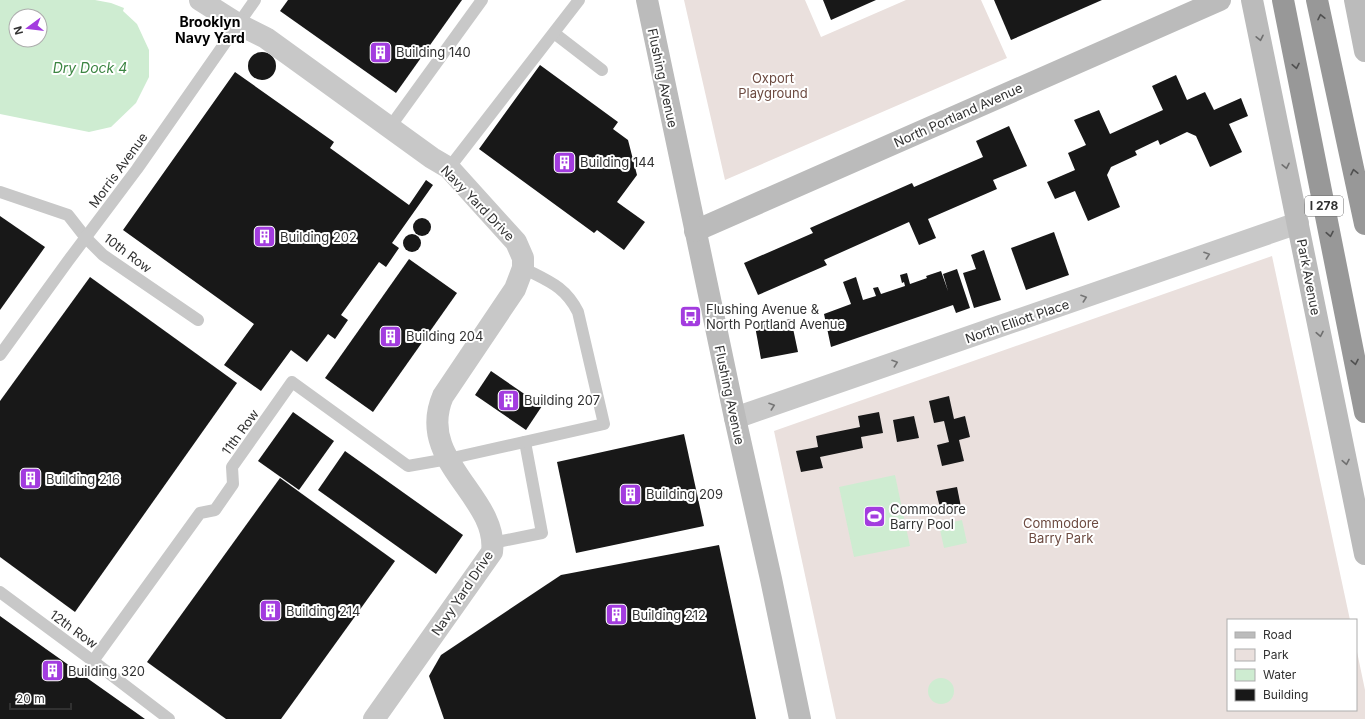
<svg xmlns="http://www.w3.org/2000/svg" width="1365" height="719" font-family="Inter,sans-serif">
  <rect width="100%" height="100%" fill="#fff"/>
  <g fill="#eae0dd">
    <polygon points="684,0 805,0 821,37 906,0 981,0 1007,58 725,180"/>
    <polygon points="1272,256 1350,620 1228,620 1228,710 1356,710 1356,647 1365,690 1365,719 836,719 774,431"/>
  </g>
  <g fill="#ceecd1" fill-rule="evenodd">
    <path d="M0,0H95L111,3L124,8L123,11L137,24L149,50V77L136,103L111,127L89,132L0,114ZM16,16H40V40H16Z"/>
    <polygon points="895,475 910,546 854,557 839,487"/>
    <polygon points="962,520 967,543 944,548 939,525"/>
    <circle cx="941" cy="691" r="13"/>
  </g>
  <g fill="#181818">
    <polygon points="288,0 462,0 396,93 280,11"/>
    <polygon points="823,0 876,0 831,20"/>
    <polygon points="994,0 1102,0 1011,40"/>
    <circle cx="262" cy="66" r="14"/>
    <polygon points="540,65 618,122 613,129 628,140 637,175 617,202 645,222 624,250 597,230 594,233 479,149"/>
    <polygon points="235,72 334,142 330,148 409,205 426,180 433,185 392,243 399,248 386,267 379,262 341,315 348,320 335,339 328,334 307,362 291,350 261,391 224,365 254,324 123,230"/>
    <polygon points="1176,75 1187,100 1205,92 1214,110 1241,98 1248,116 1229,124 1242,152 1210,167 1196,136 1187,132 1160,145 1158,140 1135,151 1137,155 1111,167 1107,175 1120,207 1088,221 1075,191 1055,199 1047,182 1075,170 1068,153 1086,145 1074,120 1099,110 1110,134 1163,110 1152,86"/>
    <polygon points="1009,126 1027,166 993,180 997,189 928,219 936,238 919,245 909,222 824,260 827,265 758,295 744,263 813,233 810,228 912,183 914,187 983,157 976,141"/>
    <polygon points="0,216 45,247 0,310"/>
    <circle cx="422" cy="227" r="9"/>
    <polygon points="1054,232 1069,275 1026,290 1011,248"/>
    <circle cx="412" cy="243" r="9"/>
    <polygon points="984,250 1001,300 974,308 963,273 976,269 971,255"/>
    <polygon points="409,259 457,293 373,412 325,378"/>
    <polygon points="957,269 970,308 956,313 953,305 831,347 824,314 851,304 843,282 856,277 863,300 876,296 873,288 878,287 881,294 905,286 904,282 902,283 900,275 907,273 910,284 927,278 926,276 941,271 948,291 943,274"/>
    <polygon points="90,277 237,383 75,612 0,557 0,401"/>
    <polygon points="791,319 798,352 761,359 755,326"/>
    <polygon points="491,371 542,406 526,430 475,395"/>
    <polygon points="949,396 954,419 965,416 970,437 959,440 964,461 942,466 937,445 949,442 944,421 934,423 929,401"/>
    <polygon points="293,412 334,441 299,490 258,461"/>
    <polygon points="879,412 883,433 861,437 863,448 820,457 823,468 801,472 796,451 818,447 816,436 860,427 858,416"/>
    <polygon points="914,416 919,438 897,442 893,420"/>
    <polygon points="684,434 704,526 576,553 557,462"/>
    <polygon points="345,451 463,535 436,574 318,490"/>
    <polygon points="280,478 395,561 281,719 226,719 147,662"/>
    <polygon points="957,487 961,507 941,512 936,491"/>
    <polygon points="719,545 756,719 444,719 429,676 441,655 561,575"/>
    <polygon points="0,616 46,649 145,719 0,719"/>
  </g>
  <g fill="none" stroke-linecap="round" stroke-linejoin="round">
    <g stroke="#c8c8c8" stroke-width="12">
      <polyline points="554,33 602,70"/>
      <polyline points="390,127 482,0"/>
      <polyline points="449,168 579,0"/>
      <polyline points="0,192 68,215 86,238 103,255 198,320"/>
      <polyline points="0,355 68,261 137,169 255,0"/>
      <polyline points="492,543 542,533 525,442"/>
      <polyline points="0,592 93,661 169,719"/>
      <path d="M93,661L200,513L215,510L233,484L232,467L292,382L408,466L448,459L604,424L578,312C565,286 548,281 523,268"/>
    </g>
    <g stroke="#c8c8c8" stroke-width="22">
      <path d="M200,0L238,24L266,38L432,158L449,168L516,242L523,258V268L515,289L443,396C415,461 499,497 492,552L374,719"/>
      <polyline points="735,418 1298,223"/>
    </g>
    <g stroke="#bbb" stroke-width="22">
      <polyline points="647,0 735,418 771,579 800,719"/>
      <polyline points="1252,0 1365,554"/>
      <polyline points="1355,0 1365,51"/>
      <polyline points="695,231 1220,0"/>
    </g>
    <g stroke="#989898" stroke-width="22">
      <polyline points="1283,0 1365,412"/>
      <polyline points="1317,0 1365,224"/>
    </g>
  </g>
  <defs><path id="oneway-chevron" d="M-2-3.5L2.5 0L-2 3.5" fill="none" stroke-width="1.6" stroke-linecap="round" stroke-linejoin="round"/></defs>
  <g stroke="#505050">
    <use href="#oneway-chevron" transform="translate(1321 17) rotate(-102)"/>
    <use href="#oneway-chevron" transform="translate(1296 66) rotate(79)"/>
    <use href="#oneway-chevron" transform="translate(1354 172) rotate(-102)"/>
    <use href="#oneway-chevron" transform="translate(1330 234) rotate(79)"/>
    <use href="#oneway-chevron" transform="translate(1355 362) rotate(79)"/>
  </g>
  <g stroke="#6f6f6f">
    <use href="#oneway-chevron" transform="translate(1260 38) rotate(78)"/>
    <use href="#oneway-chevron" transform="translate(1286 166) rotate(78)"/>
    <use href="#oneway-chevron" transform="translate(1320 334) rotate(79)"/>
    <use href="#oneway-chevron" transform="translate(1346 462) rotate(79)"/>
  </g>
  <g stroke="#757575">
    <use href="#oneway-chevron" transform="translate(1207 255) rotate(-19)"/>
    <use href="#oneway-chevron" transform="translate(1084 298) rotate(-19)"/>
    <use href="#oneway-chevron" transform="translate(895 363) rotate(-19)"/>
    <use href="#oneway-chevron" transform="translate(772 406) rotate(-19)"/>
  </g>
  <defs>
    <symbol id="building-square" viewBox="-11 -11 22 22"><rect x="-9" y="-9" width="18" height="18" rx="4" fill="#a33cdf" stroke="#fff"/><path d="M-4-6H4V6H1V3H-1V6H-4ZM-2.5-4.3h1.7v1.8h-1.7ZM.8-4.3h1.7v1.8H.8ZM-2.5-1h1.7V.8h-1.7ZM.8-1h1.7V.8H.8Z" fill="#fff"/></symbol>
    <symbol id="bus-square" viewBox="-11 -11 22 22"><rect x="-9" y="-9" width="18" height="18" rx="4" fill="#a33cdf" stroke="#fff"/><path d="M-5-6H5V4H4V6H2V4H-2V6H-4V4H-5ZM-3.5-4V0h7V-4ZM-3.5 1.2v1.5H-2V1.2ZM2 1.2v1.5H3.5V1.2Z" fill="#fff"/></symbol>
    <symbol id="stadium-square" viewBox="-11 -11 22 22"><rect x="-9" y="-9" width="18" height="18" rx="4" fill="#a33cdf" stroke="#fff"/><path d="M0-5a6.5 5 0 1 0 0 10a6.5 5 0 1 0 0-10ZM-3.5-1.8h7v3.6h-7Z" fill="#fff"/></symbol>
  </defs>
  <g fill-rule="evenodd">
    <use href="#building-square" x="368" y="40" width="25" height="25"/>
    <use href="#building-square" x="552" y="150" width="25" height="25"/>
    <use href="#building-square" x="252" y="224" width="25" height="25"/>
    <use href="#bus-square" x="678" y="304" width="25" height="25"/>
    <use href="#building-square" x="378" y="324" width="25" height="25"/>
    <use href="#building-square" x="496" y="388" width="25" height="25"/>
    <use href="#building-square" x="18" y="466" width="25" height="25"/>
    <use href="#building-square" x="618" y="482" width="25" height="25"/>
    <use href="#stadium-square" x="862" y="504" width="25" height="25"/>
    <use href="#building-square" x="258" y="598" width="25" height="25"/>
    <use href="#building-square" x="604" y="602" width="25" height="25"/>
    <use href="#building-square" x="40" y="658" width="25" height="25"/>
  </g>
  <g text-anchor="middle" stroke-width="4" stroke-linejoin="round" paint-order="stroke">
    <rect fill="#fff" stroke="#6f6f6f" stroke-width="1" x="1305" y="196" width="38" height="20" rx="3"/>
    <g font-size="12" font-weight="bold" fill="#313131">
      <text x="1324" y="210">I 278</text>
    </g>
    <g font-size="13" fill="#313131" stroke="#fff" text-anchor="start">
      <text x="396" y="57">Building 140</text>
      <text x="580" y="167">Building 144</text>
      <text x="280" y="242">Building 202</text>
      <text x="706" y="314">Flushing Avenue &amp;<tspan x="706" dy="15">North Portland Avenue</tspan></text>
      <text x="406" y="341">Building 204</text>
      <text x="524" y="405">Building 207</text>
      <text x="46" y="484">Building 216</text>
      <text x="646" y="499">Building 209</text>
      <text x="890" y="514">Commodore<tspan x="890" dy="15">Barry Pool</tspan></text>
      <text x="286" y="616">Building 214</text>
      <text x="632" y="620">Building 212</text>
      <text x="68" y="676">Building 320</text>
    </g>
    <g font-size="13" fill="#313131" stroke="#fff">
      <text transform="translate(663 78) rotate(78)" y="5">Flushing Avenue</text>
      <text transform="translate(958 115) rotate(-24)" y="5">North Portland Avenue</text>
      <text transform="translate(118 170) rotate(-54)" y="5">Morris Avenue</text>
      <text transform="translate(478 203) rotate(46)" y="5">Navy Yard Drive</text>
      <text transform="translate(128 253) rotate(37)" y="5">10th Row</text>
      <text transform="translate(1309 277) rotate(79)" y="5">Park Avenue</text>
      <text transform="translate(1017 321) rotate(-19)" y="5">North Elliott Place</text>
      <text transform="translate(730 395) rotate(78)" y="5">Flushing Avenue</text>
      <text transform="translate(240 432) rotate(-54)" y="5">11th Row</text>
      <text transform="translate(462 593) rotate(-56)" y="5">Navy Yard Drive</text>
      <text transform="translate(74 629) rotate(36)" y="5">12th Row</text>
    </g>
    <g font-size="13" fill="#6c4a40" stroke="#fff">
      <text x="773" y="83">Oxport<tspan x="773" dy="15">Playground</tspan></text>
      <text x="1061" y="528">Commodore<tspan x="1061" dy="15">Barry Park</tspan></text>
    </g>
    <g font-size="14" font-weight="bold" fill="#000" stroke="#fff">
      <text x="210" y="27">Brooklyn<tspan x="210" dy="16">Navy Yard</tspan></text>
    </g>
    <g font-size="14" font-style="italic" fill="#3c8542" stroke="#fff">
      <text x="90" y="73">Dry Dock 4</text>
    </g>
  </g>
  <rect x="1227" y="619" width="130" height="92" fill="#ffffff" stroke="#adadad"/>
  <rect x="1235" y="632" width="20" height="6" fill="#bbbbbb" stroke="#adadad"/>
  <text x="1263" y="639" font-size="12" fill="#313131">Road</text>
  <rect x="1235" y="649" width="20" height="12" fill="#eae0dd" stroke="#adadad"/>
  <text x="1263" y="659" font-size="12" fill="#313131">Park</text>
  <rect x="1235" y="669" width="20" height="12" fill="#ceecd1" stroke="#adadad"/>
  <text x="1263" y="679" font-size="12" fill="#313131">Water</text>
  <rect x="1235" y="689" width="20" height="12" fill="#181818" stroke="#adadad"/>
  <text x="1263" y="699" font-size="12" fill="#313131">Building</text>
  <g transform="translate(28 28) rotate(255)"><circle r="19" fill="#ffffff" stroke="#adadad"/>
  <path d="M0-3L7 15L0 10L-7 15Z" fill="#a33cdf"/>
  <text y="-6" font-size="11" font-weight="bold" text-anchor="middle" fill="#313131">N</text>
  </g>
  <path d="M10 703v6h61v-6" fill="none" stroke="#313131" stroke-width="2"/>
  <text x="16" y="703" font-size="12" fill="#313131" stroke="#ffffff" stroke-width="3" paint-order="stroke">20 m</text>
</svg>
